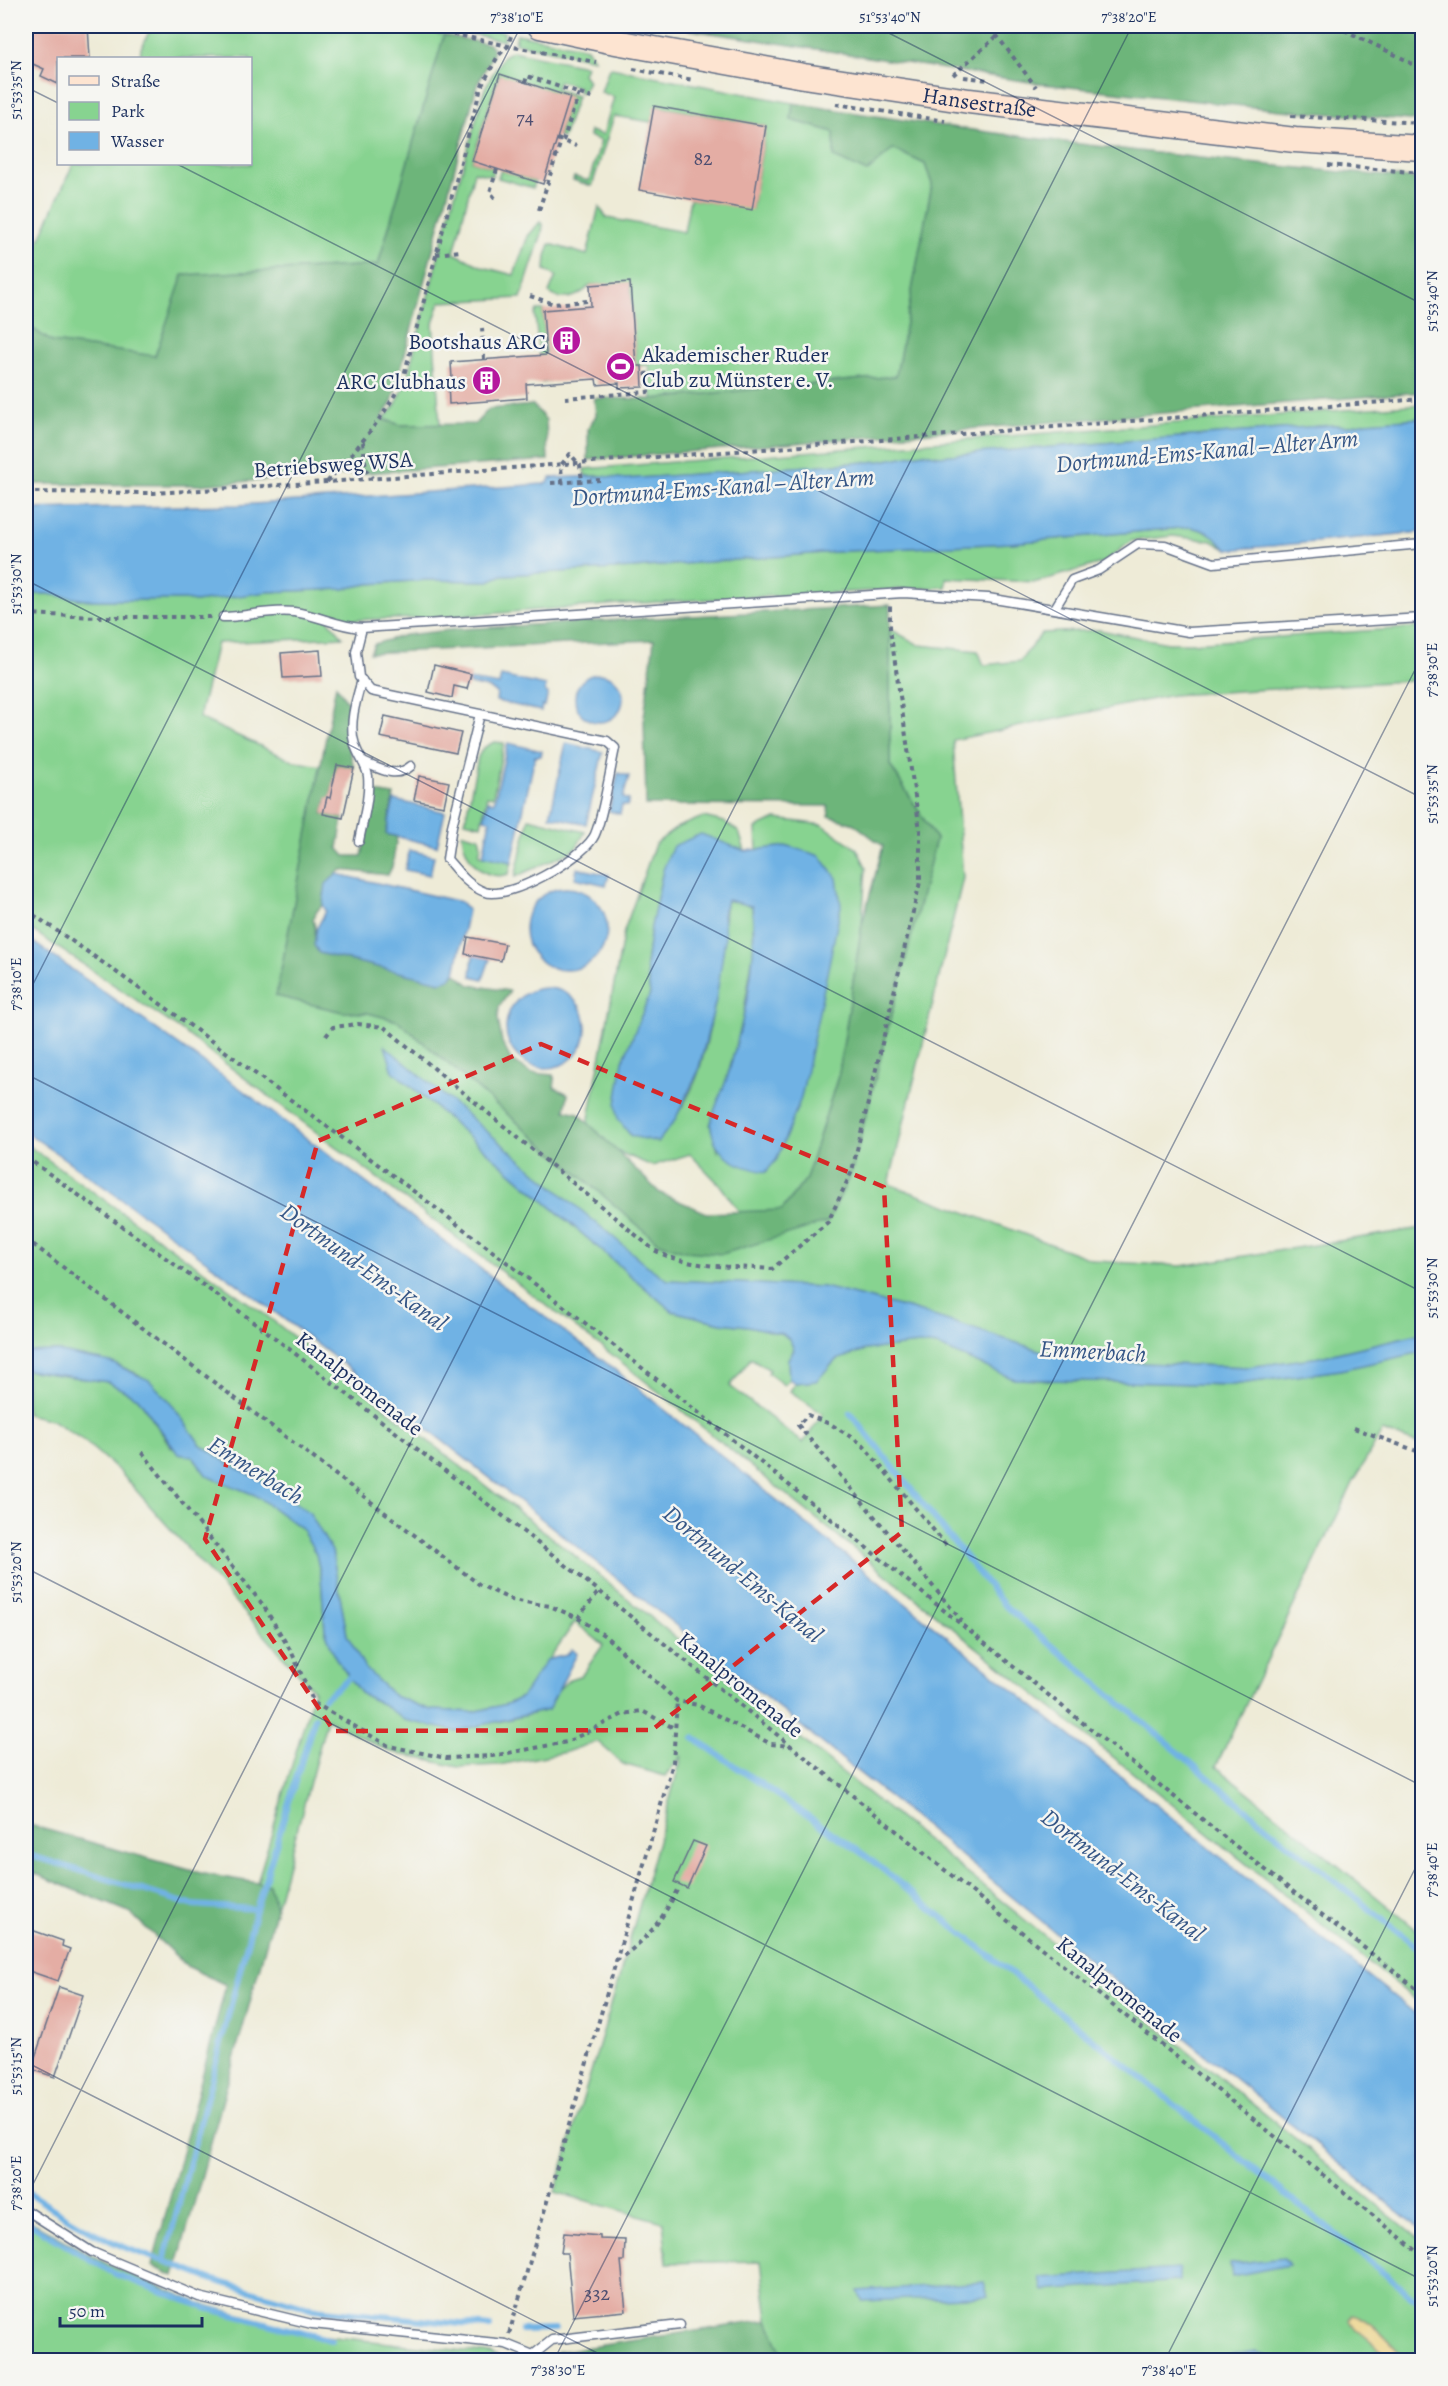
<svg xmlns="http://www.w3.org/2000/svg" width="1448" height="2386" font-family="Alegreya,serif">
  <rect width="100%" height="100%" fill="#f6f6f2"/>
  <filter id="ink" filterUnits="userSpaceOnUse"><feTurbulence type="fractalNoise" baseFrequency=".0167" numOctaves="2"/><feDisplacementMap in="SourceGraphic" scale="12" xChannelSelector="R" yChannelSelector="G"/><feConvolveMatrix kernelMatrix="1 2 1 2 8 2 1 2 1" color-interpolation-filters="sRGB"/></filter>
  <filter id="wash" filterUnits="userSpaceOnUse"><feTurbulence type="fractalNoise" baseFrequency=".008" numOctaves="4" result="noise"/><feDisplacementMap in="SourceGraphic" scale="24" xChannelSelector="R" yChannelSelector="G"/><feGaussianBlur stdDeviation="1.35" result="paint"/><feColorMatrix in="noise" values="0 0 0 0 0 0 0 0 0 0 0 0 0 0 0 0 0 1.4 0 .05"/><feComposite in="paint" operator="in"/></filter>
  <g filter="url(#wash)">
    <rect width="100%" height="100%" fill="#eeebd7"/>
    <g fill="#87d390" stroke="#518177" stroke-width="1.5">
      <polygon points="152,26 403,26 444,35 378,265 184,275 155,356 52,342 26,324 26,270 73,164 250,164 250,58 140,58 141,48"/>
      <polygon points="436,26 476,26 504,32 504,41"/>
      <polygon points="517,34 587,48 594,59 515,43"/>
      <polygon points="512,51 586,66 583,74 588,81 582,93 578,91 579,87 559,81 556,89 577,96 563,138 558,136 570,97 499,75 472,161 494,168 492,176 474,172 454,253 483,267 514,275 528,236 540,222 543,224 542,233 521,298 440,302 433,323 440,425 400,425 384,419 396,404 406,382 445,230 485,88 503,56"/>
      <path d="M611,68L793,103L791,120L893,149L925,164L932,184L896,376L652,399L649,365L636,366L630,283L590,285C580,297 563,303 549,293L556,276L545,270L546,256L550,244L587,255L599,207L607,218L684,232L690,199L752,209L766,126L655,106L651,122L614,116L592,186L573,180L574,177L589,181L601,141L589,136L590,131L603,135L614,97L601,92L608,71Z"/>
      <polygon points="501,170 535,181 533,188 498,178"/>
      <polygon points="537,310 543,310 548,382 542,383 535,315"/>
      <polygon points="1422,404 1422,418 1367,422 1347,426 1334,425 939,456 924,453 881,461 625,479 602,476 585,476 584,469"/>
      <polygon points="1191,527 1208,532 1228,550 1212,541 1173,536 1131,541 1105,562 1037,582 946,578 946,587 620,604 432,618 344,620 324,615 343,637 217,643 199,718 293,761 321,766 276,996 343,1012 368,1013 398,1021 659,1243 828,1222 936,839 890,765 890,629 919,645 978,651 984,665 1020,661 1042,633 1099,630 1168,643 1191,643 1422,627 1422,680 1173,695 953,740 963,878 889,1184 1096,1261 1181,1266 1422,1228 1422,1333 1320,1357 1249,1367 1113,1362 1048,1353 911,1309 823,1287 668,1280 650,1268 386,1048 393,1071 672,1311 721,1323 748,1326 783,1334 790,1340 794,1350 788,1359 789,1379 784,1385 768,1373 770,1370 751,1358 730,1386 803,1443 823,1414 790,1391 795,1383 816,1381 836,1360 865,1350 919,1344 938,1346 1014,1379 1232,1385 1340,1370 1422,1352 1422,1445 1382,1431 1353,1483 1216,1766 1422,1934 1422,2005 615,1357 178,1028 26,926 26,594 48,594 86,600 185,600 195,602 267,592 343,589 368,584 427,580 489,581 502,575 633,568 848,551 1010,543"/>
      <polygon points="494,742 504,743 493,797 487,796 481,825 465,821 478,757 483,748"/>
      <path d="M703,817L724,822L739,832L745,851L663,870L651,927L646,966L650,994L623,1061L658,1142C674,1121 691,1096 699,1071C711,1031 717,990 723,949C726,932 722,916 727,900L752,906L754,947L742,1024L726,1081L710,1125L718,1151L788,846L757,850L756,828L776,819L823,825L857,849L866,867L862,924L839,1073L806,1179L782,1210L740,1213L720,1185L690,1154L652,1166L614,1150L588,1124L624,931L655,844L678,827Z"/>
      <polygon points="529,818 585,832 576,848 568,853 515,877"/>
      <path d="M462,833L479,837L481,845L479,855L512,862L509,874C482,882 464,858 462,833Z"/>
      <polygon points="26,1144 267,1316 554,1539 1422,2241 1422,2360 785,2360 768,2320 761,2261 667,2263 663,2222 555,2192 617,1985 682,1756 665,1776 623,1764 597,1741 566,1752 499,1765 458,1767 388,1751 327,1719 276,1908 269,1885 257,1883 314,1691 119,1471 83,1440 52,1420 26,1414 26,1370 108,1382 138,1398 171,1447 193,1457 207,1476 255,1495 302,1529 316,1554 321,1576 325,1630 335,1657 360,1693 382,1704 498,1722 548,1710 559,1689 570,1679 582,1675 603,1645 575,1622 522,1697 507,1704 473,1712 430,1710 394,1696 365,1668 347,1635 332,1551 266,1483 226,1462 200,1444 170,1402 138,1374 110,1362 56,1351 26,1352 26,1265 27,1260 26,1258"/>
      <polygon points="26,2219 111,2266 199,2303 316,2335 491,2354 502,2360 26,2360"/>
    </g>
    <g fill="#6db57a" stroke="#44726c" stroke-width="1.5">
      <polygon points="667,26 940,26 952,36 962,26 1422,26 1422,121 1280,110 1042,84"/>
      <polygon points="444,35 489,44 493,48 493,54 477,85 392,402 381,419 401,425 475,424 489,409 533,405 546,420 548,460 197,485 26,484 26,324 52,342 155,356 183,275 378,265"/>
      <path d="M793,103C1002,137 1212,162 1422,179V392L588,460V429L596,415L594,398L652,399L896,376L932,184L925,164L893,149L867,172L834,157V132L791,120Z"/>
      <path d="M890,605V765L936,839L852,1171L828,1222L722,1254L685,1251L659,1243L398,1021L368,1013L343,1012L276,996L336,685L348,703L347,740L354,768L337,765L330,798H327L323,814L343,818L338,848L345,856H362L375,792L394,795L386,834L397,837L392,867L388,875L341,870C328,879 324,889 323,905L317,911L313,920C319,932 310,944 320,953L441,982L449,979L455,973L470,985L510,991L499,1007L498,1019L502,1042L511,1060L531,1073L553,1075L555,1080L554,1087L568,1094L565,1110L578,1113L660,1193L707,1213L782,1210L806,1179L839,1073L862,924L883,846L854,824L829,816L828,806L646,805L644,717L654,640L370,653L374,644L405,635L459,629Z"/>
      <polygon points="26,1824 204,1874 269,1885 276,1908 174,2276 152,2266 226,1985 188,1967 129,1912 26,1870"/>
      <polygon points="768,2320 785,2360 553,2360 557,2352"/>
    </g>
    <path fill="#eeda9e" stroke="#84847e" stroke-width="1.5" d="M1352,2315C1370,2318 1394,2346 1406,2360H1393L1355,2329L1350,2320Z"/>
    <g fill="#70b2e4" stroke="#4670a1" stroke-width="1.5">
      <polygon points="1422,418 1422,532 1228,550 1208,532 1191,527 1010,543 848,551 633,568 502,575 489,581 427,580 368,584 343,589 267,592 195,602 185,600 86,600 48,594 26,594 26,509 239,505 544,484 548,483 550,478 602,476 625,479 881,461 924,453 939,456 1334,425 1347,426 1367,422"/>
      <circle cx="599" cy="698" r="24"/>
      <polygon points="501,676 546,686 545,692 548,693 545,706 542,706 541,711 496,701 497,693 488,688 468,684 469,680 499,685"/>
      <polygon points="508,743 542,751 541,756 535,756 512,862 483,856 490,820 484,819 488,801 494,802"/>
      <polygon points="566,743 603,752 586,824 550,816"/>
      <polygon points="618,773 629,776 623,798 629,800 627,806 622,805 620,814 609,811"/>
      <polygon points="394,800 445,812 437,846 386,834"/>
      <path d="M701,834L745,851L788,846L820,856L837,878L841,906L801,1098L777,1159L766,1172C739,1167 715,1158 711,1127C710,1116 723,1090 727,1078C743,1023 759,963 752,906L727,900L723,913L725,939L716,1000L698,1072L675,1120L658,1142L631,1136L618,1119L616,1104L623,1061L650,994L646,966L651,927L663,870L673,846Z"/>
      <polygon points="409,850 434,856 430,875 405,870"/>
      <polygon points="577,868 609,875 606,885 575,878"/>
      <polygon points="337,874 461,902 468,910 455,973 449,979 441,982 319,953 314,945 317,928 326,911 323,905 326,884"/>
      <circle cx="566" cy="929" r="41"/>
      <path d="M26,937L241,1089L609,1365L1422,2019V2230C1151,2012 883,1789 610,1573C419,1421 227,1271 26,1132Z"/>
      <polygon points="473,955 490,959 483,979 471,976"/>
      <circle cx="546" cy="1028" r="40"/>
      <polygon points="385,1046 650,1268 668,1280 823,1287 911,1309 1048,1353 1113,1362 1249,1367 1320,1357 1422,1333 1422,1352 1340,1370 1232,1385 1014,1379 938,1346 919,1344 865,1350 836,1360 816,1381 795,1383 789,1379 788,1359 794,1350 790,1340 783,1334 748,1326 721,1323 672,1311 393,1071"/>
      <polygon points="56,1351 110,1362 149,1380 170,1402 200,1444 226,1462 266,1483 309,1512 332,1551 347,1635 365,1668 394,1696 431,1710 473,1712 507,1704 522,1697 546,1660 567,1655 572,1649 577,1654 548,1710 455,1731 404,1720 382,1704 360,1693 335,1657 325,1630 321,1576 316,1554 302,1529 255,1495 207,1476 193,1457 178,1454 138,1398 108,1382 26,1370 26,1352"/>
      <polygon points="1284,2258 1289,2265 1232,2276 1230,2264"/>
      <polygon points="1179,2269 1179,2281 1043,2291 1040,2278"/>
      <polygon points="984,2282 988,2296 862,2301 858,2291"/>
      <polygon points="1256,2352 1281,2360 1222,2360 1233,2355"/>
    </g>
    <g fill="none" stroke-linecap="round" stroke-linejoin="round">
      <g stroke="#70b2e4" stroke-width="6">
        <polyline points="850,1413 1004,1605 1266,1826 1422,1951"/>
        <polyline points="324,1698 356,1672"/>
        <polyline points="694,1738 866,1856 1422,2304"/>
        <polyline points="26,1854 191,1905 256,1909"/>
        <path d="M26,2191C69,2220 113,2247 164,2261L256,1909L315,1717"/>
        <polyline points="26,2222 115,2274 206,2308 331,2340"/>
        <polyline points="164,2261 213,2280 314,2309 490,2327"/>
        <polyline points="521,2330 555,2329"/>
      </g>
    </g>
    <g id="blocks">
      <g fill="#e4ada4">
        <polygon points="34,26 88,26 90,58 58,58 58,84 41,76 44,69 26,61 26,44"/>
        <polygon points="500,74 570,97 543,184 472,161"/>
        <polygon points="654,106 766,126 752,210 639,190"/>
        <polygon points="630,282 636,366 642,366 643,387 619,388 619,383 597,385 596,379 526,384 527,398 449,404 448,380 452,379 451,362 546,355 543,310 591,306 590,285"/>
        <polygon points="320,650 322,676 283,678 281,653"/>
        <polygon points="434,665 471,674 467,689 454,686 452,698 428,692"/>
        <polygon points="385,716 461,733 456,753 380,737"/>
        <polygon points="337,765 354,768 343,818 323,814 327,797 330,798"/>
        <polygon points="419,776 449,782 444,806 414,800"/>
        <polygon points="468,937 505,944 501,961 465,954"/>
        <polygon points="693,1841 706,1846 687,1888 674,1882"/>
        <polygon points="26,1928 63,1941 62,1946 70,1949 58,1981 26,1970"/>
        <polygon points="59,1987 83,1995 55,2077 31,2069"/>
        <polygon points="564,2233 600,2236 600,2239 625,2240 624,2261 621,2261 626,2311 573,2316 567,2253 561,2253"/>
      </g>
    </g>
  </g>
  <g filter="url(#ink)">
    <use href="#blocks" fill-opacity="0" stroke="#657188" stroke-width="1.5"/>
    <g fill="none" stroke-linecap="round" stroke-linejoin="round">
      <defs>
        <g id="service">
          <polyline points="1055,608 1072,580 1099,570 1138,544 1165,545 1214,563 1422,544"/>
          <path d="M223,617C246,617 270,609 294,612C318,615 338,627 362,628L903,593L988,598L1189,632L1422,618"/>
          <path d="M362,628L356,652L359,677L371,691L607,741L615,748C611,766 601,827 593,838C579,860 510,900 485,892C468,886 459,873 447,859L452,826L480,714"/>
          <path d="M363,762C380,769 396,779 411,766"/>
          <path d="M359,841C363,820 370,797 368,776C366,764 358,756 355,745C348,725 356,700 362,680"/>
          <polyline points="26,2210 92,2252 199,2297 312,2324 506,2344 533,2355 533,2360"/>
          <polyline points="533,2355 552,2340 680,2325"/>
        </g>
        <g id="secondary">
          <path id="s1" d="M540,26L610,41L804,76L969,101L1295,140L1422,148"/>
        </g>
      </defs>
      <use href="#service" stroke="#657188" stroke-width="11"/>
      <use href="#secondary" stroke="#657188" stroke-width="27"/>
      <g stroke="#657188" stroke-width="4" stroke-dasharray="4.5 4.5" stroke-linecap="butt">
        <polyline points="418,26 508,46 596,62"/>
        <polyline points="994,26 997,36 1036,87"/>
        <polyline points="1336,26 1408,61 1422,73"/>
        <polyline points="633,69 693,80"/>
        <polyline points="953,75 997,36"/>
        <polyline points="964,77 989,80"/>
        <polyline points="525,83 527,76 592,98"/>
        <polyline points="836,104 945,121"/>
        <polyline points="1291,116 1422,123"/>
        <polyline points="557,139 576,146"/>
        <polyline points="563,141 579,93"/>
        <polyline points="1328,165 1422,173"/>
        <polyline points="495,198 490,192 497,169"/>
        <polyline points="539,210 561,141"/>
        <polyline points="436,254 461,251"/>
        <polyline points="530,296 554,304 587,301"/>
        <polyline points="482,328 484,359"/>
        <polyline points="565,398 648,392 646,369"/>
        <polyline points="363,442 366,470 372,478"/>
        <path d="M327,482C356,449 384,419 403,379L481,87L498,56L508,46L514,26"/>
        <polyline points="562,482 561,465 570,454 580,465 582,481"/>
        <polyline points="551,483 600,480"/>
        <polyline points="26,492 154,493 327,482 1422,399"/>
        <polyline points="26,614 97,617 211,617"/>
        <path d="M26,910C124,975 219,1047 314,1117C694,1396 1050,1704 1422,1993"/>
        <path d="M326,1036L333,1027L358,1024L384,1027L654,1250C689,1269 733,1266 772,1269L828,1222L852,1171L920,882V830L890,629V606"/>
        <polyline points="26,1157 261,1327 599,1591 1422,2255"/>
        <polyline points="26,1239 480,1585 512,1600 550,1606 578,1618 605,1636 677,1701 698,1705 771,1744 791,1746"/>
        <polyline points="1354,1428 1422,1453"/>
        <polyline points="142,1452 263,1605 292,1653 314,1703 389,1746 446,1758 492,1756 567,1742 623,1714 642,1711 674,1728"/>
        <polyline points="946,1545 862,1444 832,1425 808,1415 798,1425 962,1621"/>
        <polyline points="578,1618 599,1591"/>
        <path d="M616,1961C646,1941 662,1921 677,1890"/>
        <polyline points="509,2334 673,1763 677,1701"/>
      </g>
      <use href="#service" stroke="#fff" stroke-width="8"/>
      <use href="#secondary" stroke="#fde4d1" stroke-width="24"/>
    </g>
  </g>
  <path fill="none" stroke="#d62828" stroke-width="4.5" stroke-dasharray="12 8" stroke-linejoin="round" d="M541,1044L884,1187L902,1532L652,1730L334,1731L205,1539L318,1141Z"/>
  <path fill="none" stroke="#1b2f5e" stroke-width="1.5" stroke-opacity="0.45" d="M875,26L1422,304M26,87L58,103M177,164L1422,798M26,580L1422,1292M26,998L521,26M26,1074L1422,1786M26,1568L1422,2280M26,2062L611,2360M26,2198L1132,26M554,2360L1422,656M1165,2360L1422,1855"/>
  <defs>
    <symbol id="building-disc" viewBox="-11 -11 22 22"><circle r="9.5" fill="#b5179e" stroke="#f6f6f2"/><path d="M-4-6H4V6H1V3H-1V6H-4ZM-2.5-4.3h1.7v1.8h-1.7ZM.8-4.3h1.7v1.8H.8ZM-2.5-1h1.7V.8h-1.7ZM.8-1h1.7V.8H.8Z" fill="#fff"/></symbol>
    <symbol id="stadium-disc" viewBox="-11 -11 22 22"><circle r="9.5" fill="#b5179e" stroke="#f6f6f2"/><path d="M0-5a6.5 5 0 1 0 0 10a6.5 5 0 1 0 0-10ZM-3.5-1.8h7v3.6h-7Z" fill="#fff"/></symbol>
  </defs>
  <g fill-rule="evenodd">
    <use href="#building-disc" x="550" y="324" width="33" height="33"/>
    <use href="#stadium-disc" x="604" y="350" width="33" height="33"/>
    <use href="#building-disc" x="470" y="364" width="33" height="33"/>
  </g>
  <g text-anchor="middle" stroke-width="5" stroke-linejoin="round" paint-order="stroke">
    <g font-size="20" fill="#4d4e70">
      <text x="525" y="124">74</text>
      <text x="703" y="165">82</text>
      <text x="597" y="2300">332</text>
    </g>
    <g font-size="22" fill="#1b2f5e" stroke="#f6f6f2">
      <text dy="8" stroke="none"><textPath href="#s1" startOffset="446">Hansestraße</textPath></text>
      <text transform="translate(333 464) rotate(-4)" y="8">Betriebsweg WSA</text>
      <text transform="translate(360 1383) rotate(38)" y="8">Kanalpromenade</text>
      <text transform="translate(741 1684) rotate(39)" y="8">Kanalpromenade</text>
      <text transform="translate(1120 1989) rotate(39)" y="8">Kanalpromenade</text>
    </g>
    <g font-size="22" fill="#1b2f5e" stroke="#f6f6f2" text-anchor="end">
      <text x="546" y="349">Bootshaus ARC</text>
      <text x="642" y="362" text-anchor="start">Akademischer Ruder<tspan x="642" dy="25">Club zu Münster e. V.</tspan></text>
      <text x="466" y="389">ARC Clubhaus</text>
    </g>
    <g font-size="24" font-style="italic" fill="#355686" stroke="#f6f6f2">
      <text transform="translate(1207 451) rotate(-5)" y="8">Dortmund-Ems-Kanal – Alter Arm</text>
      <text transform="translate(723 487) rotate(-4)" y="8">Dortmund-Ems-Kanal – Alter Arm</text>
      <text transform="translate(364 1267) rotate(36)" y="8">Dortmund-Ems-Kanal</text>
      <text transform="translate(1093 1351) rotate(3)" y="8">Emmerbach</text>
      <text transform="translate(256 1470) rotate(32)" y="8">Emmerbach</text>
      <text transform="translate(743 1574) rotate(40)" y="8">Dortmund-Ems-Kanal</text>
      <text transform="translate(1123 1875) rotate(38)" y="8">Dortmund-Ems-Kanal</text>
    </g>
  </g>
  <rect width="1448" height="2386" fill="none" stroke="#f6f6f2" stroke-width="66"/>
  <rect x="57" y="57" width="195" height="108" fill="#f6f6f2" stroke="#9ea6b7" stroke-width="1.5"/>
  <rect x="69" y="76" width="30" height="9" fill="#fde4d1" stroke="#9ea6b7" stroke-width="1.5"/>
  <text x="111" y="87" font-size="18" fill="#1b2f5e">Straße</text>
  <rect x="69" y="102" width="30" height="18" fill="#87d390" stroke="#9ea6b7" stroke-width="1.5"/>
  <text x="111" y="117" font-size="18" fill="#1b2f5e">Park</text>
  <rect x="69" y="132" width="30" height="18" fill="#70b2e4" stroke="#9ea6b7" stroke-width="1.5"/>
  <text x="111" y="147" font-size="18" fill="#1b2f5e">Wasser</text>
  <path d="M60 2317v9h142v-9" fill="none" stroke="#1b2f5e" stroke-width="3"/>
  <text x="69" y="2317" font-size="18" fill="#1b2f5e" stroke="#f6f6f2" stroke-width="4.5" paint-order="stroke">50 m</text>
  <rect x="33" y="33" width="1382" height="2320" fill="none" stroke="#1b2f5e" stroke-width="2"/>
  <g font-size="15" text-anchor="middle" fill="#1b2f5e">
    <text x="517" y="22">7°38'10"E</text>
    <text x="890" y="22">51°53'40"N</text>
    <text x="1129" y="22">7°38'20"E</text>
    <text transform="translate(16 90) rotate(-90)" y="5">51°53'35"N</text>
    <text transform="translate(1432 301) rotate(-90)" y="5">51°53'40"N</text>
    <text transform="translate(16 584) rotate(-90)" y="5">51°53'30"N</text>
    <text transform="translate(1432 670) rotate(-90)" y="5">7°38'30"E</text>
    <text transform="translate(1432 794) rotate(-90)" y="5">51°53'35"N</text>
    <text transform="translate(16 984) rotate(-90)" y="5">7°38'10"E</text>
    <text transform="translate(1432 1288) rotate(-90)" y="5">51°53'30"N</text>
    <text transform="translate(16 1572) rotate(-90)" y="5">51°53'20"N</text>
    <text transform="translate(1432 1870) rotate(-90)" y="5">7°38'40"E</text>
    <text transform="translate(16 2066) rotate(-90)" y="5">51°53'15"N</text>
    <text transform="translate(16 2183) rotate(-90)" y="5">7°38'20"E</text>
    <text transform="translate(1432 2276) rotate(-90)" y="5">51°53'20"N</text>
    <text x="558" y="2375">7°38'30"E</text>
    <text x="1169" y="2375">7°38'40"E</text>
  </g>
</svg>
